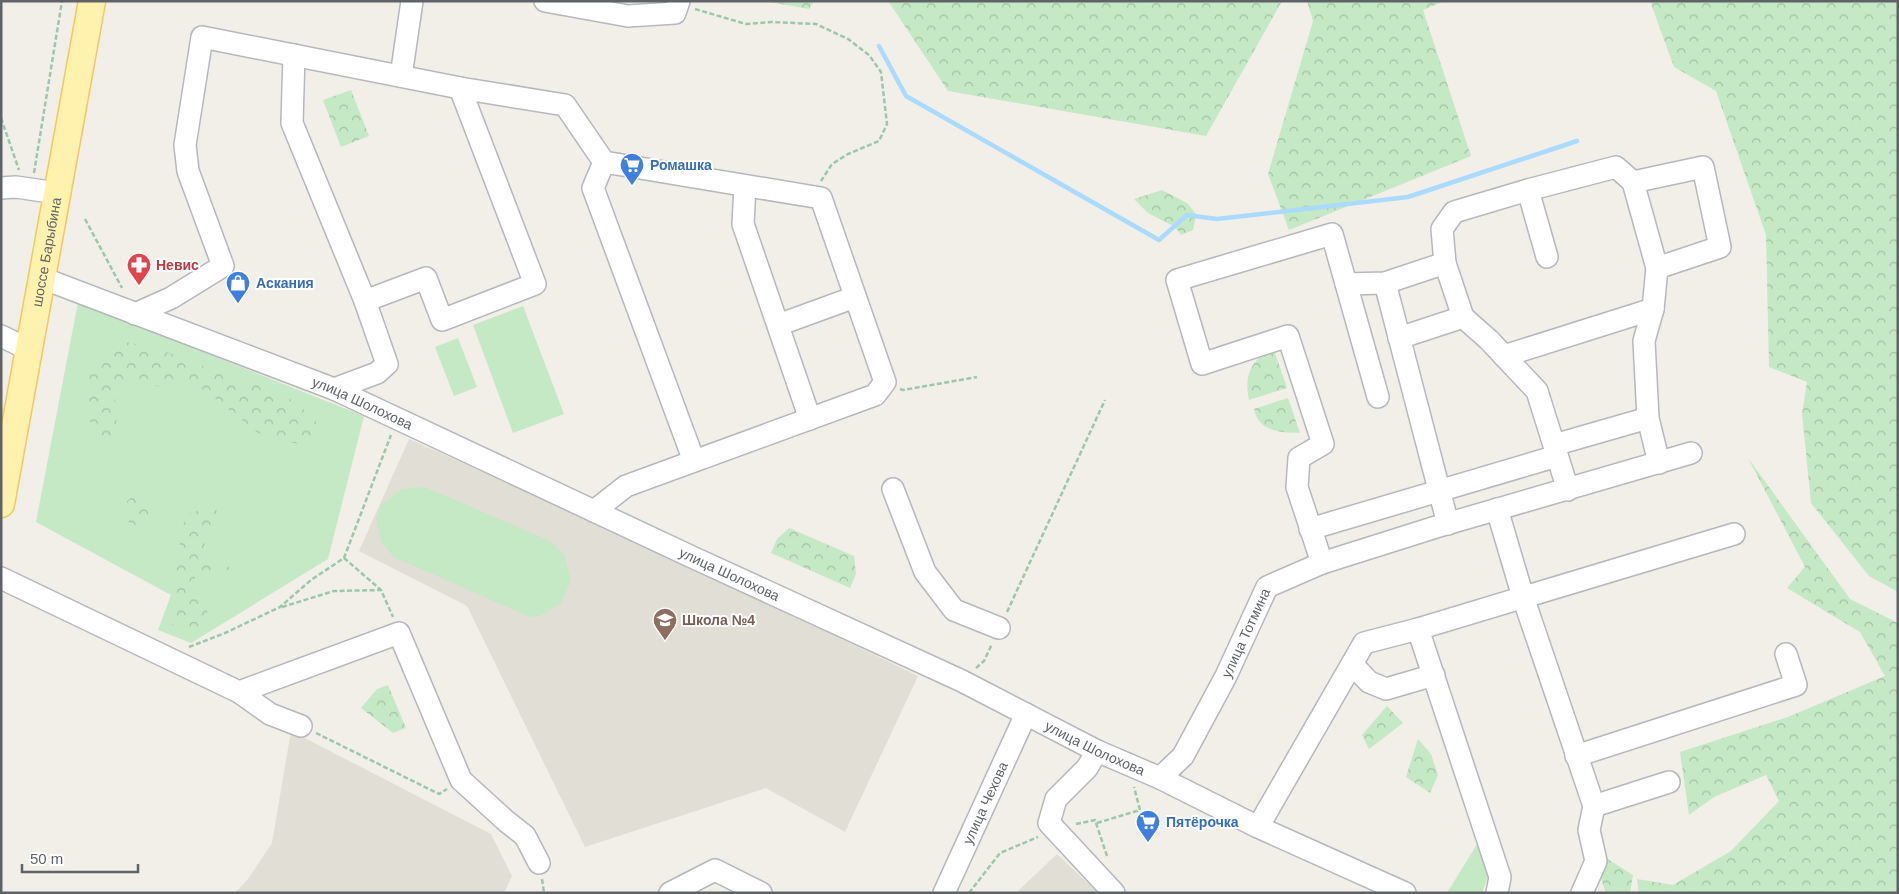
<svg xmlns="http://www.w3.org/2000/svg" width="1899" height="894" font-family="Helvetica,sans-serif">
  <defs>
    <pattern id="forest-crowns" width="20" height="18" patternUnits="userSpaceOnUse" patternTransform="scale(1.25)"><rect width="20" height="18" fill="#c5e8c5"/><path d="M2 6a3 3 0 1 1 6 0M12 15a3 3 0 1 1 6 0" fill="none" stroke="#a3c0a4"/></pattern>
  </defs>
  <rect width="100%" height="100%" fill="#f1efe8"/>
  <g fill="#e1ded6">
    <polygon points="409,439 625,534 918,676 845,832 766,788 585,847 467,606 359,551"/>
    <polygon points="291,731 491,834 512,876 504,893 235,893 248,879 272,843"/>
    <polygon points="1057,854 1098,893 1016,893"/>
  </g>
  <g fill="#c5e8c5">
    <polygon points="78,302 364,416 328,559 191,643 158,630 171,595 36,522"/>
    <polygon points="523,306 564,414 513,433 473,325"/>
    <polygon points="458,338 477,387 454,396 435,347"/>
    <polygon points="425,487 548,540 564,554 571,581 561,603 540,616 530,617 394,557 381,542 376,519 381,505 402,489"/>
    <polygon points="1479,841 1490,871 1482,893 1447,893"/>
  </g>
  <g fill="url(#forest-crowns)">
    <polygon points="764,1 814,1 809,9"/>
    <polygon points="888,1 1282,1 1206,136 948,91"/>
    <polygon points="1307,1 1445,1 1423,10 1471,156 1289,230 1268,174 1313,21"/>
    <polygon points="1650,1 1898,1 1898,592 1869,576 1811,503 1802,414 1807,382 1769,367 1766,235 1716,91 1674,67"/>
    <polygon points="351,90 369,136 341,147 323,100"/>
    <polygon points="1162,190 1187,203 1196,214 1193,230 1181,235 1175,227 1148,213 1134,199"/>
    <polygon points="118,340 161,350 235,378 270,387 293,401 315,418 318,433 298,444 258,433 216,399 195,384 179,382 161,387 138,381 124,381 115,399 117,427 111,447 89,420 87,399 90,371 109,347"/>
    <path d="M1274,350L1287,388L1249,400C1244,376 1250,359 1274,350Z"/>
    <path d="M1288,398L1300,433C1280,433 1258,431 1254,409Z"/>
    <polygon points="1748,458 1850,599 1898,623 1898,893 1639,893 1637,879 1673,885 1731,851 1779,801 1766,775 1714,797 1689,815 1680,752 1788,717 1885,676 1860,632 1787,588 1805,567"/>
    <polygon points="137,493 151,496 152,517 142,529 124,520 127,501"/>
    <polygon points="218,504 213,527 204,546 205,562 220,561 233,570 225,575 196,572 193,589 206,604 209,620 193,635 172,625 178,600 175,571 185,515"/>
    <polygon points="789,528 854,556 856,574 850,588 771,553 777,539"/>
    <polygon points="388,685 406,728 393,733 361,708 377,689"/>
    <polygon points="1387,706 1403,723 1369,749 1362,735"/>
    <polygon points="1418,739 1431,754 1438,775 1430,793 1406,777"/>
    <polygon points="1606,858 1633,875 1630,893 1606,893 1600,876"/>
  </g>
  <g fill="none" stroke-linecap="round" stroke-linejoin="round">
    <polyline stroke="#aadaff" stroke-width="4.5" points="879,46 906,96 1159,240 1187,215 1217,219 1408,197 1577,141"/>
    <defs>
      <g id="minor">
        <polyline points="545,1 628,16 675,13 679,1"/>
        <polyline points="294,55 292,123 365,301"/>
        <polyline points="401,76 412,1"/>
        <polyline points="604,162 593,188 694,461"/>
        <polyline points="1633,182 1657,268"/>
        <polyline points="745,186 743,224 810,419"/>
        <polyline points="1,188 16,187 57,193"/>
        <polyline points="1528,190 1616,167 1633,182 1703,167 1720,247 1657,268 1653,309 1644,341 1648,418 1659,463"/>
        <polyline points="1445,263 1442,229 1454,212 1528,190 1547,257"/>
        <path id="s1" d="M42,278L334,389L692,557L962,681L1097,751L1160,778L1258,827L1405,893"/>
        <polyline points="1385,283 1448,524"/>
        <polyline points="1346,284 1385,283 1445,263 1463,317 1399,338"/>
        <polyline points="135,314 171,298 223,266 188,171 185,145 202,37 460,88 565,105 604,162 821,198 885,382 875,395 626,486 594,511"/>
        <polyline points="1463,317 1489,340 1537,391 1568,490"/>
        <polyline points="778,325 855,297"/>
        <polyline points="1,336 30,350"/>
        <polyline points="1504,356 1653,309"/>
        <polyline points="334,389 377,373 387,364 365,301 426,278 442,320 535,284 460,88"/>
        <polyline points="1554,445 1648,418"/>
        <polyline points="893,489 925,572 954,610 999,628"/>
        <polyline points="1497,509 1523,597 1594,806 1589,830 1596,861 1582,893"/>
        <polyline points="1310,529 1557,456"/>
        <polyline points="1322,563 1297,487 1299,458 1323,444 1288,336 1202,364 1177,280 1332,234 1378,397"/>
        <polyline points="1,578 239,692 399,633 461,780 506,821 525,836 539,863"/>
        <polyline points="1353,665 1369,682 1386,689 1434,675"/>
        <polyline points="239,692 270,714 301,726"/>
        <polyline points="1097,751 1087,768 1056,799 1049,823 1114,893"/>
        <polyline points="1576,756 1796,685 1786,654"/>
        <path id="s2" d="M1160,778L1183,756L1226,676L1267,587L1322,563L1436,527L1691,453"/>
        <polyline points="1594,806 1669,782"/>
        <polyline points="1258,827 1364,643 1418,629"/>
        <polyline points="670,893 715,870 761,893"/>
        <path id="s3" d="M944,893L1026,714"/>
        <polyline points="1497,893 1500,877 1418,629 1734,534"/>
      </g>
      <g id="major">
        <path id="s4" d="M1,504L92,1"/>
      </g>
    </defs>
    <use href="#minor" stroke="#b5b8bc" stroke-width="24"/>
    <use href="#major" stroke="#f2c960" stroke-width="29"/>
    <g stroke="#9cc7a9" stroke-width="2.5" stroke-dasharray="5 2.5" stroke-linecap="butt">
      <polyline points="695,9 746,24 772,22 816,24 848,39 869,55 881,72 887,124 879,141 848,154 832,164 821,181"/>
      <polyline points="1,118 19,170"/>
      <polyline points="34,173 62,1"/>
      <polyline points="85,219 122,288"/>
      <polyline points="900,389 903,390 977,377"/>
      <polyline points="344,558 381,590 393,617"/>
      <polyline points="282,607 334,591 381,590"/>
      <polyline points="1007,612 1105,400"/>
      <polyline points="189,647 225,633 280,607 311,580 344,558 391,435"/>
      <polyline points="976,668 984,661 992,644"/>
      <polyline points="316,733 439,794 447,789"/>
      <polyline points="1097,823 1140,810 1134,787"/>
      <polyline points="1076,824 1095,820 1107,856"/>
      <polyline points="542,879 544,893"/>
      <polyline points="969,893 1000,853 1038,837"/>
    </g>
    <use href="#minor" stroke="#fff" stroke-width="21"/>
    <use href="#major" stroke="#fff2af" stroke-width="26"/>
  </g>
  <defs>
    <symbol id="supermarket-pin" viewBox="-11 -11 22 30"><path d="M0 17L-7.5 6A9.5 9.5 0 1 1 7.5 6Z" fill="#3f7fe0" stroke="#fff"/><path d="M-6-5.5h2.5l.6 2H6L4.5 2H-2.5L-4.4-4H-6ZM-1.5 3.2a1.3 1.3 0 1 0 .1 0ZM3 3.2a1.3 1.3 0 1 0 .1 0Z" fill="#fff"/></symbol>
    <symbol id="pharmacy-pin" viewBox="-11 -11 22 30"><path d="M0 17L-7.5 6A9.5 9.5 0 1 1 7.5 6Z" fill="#e0444e" stroke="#fff"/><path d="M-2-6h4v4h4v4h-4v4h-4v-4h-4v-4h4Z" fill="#fff"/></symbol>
    <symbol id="shop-pin" viewBox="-11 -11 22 30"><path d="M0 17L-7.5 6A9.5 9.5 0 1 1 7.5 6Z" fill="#3f7fe0" stroke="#fff"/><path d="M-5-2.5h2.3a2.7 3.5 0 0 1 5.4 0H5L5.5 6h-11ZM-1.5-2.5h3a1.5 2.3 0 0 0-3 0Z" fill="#fff"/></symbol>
    <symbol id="school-pin" viewBox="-11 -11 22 30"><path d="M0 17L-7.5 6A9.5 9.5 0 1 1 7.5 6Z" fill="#8d6e63" stroke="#fff"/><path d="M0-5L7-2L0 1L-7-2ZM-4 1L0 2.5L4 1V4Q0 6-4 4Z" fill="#fff"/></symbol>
  </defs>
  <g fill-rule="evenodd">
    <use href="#supermarket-pin" x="618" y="151" width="28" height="38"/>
    <use href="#pharmacy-pin" x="125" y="251" width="28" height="38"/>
    <use href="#shop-pin" x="224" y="269" width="28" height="38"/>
    <use href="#school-pin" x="651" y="606" width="28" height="38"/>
    <use href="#supermarket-pin" x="1134" y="808" width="28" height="38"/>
  </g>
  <g text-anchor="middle" stroke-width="4" stroke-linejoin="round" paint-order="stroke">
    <g font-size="14" font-weight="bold" fill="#366cbe" stroke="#fff" text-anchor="start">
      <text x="650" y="170">Ромашка</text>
      <text x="256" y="288">Аскания</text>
      <text x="1166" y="827">Пятёрочка</text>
    </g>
    <g font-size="14" fill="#5f6368" stroke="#fff">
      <text dy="5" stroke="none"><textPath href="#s4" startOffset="256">шоссе Барыбина</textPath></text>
      <text dy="5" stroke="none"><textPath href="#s1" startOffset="344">улица Шолохова</textPath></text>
      <text dy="5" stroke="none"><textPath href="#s1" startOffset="749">улица Шолохова</textPath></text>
      <text dy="5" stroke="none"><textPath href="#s2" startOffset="170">улица Тотмина</textPath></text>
      <text dy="5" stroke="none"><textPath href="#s1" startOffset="1154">улица Шолохова</textPath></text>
      <text dy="5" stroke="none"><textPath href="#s3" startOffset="99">улица Чехова</textPath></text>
    </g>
    <g font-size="14" font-weight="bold" fill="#be3a42" stroke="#fff" text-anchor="start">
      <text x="156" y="270">Невис</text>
    </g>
    <g font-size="14" font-weight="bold" fill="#785e54" stroke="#fff" text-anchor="start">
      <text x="682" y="625">Школа №4</text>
    </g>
  </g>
  <rect width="1899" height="894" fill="none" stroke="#5f6368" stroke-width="5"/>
  <path d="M22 864v8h116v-8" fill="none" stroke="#5f6368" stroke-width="2.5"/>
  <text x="30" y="864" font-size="15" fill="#5f6368" stroke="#ffffff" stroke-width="4" paint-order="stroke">50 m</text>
</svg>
